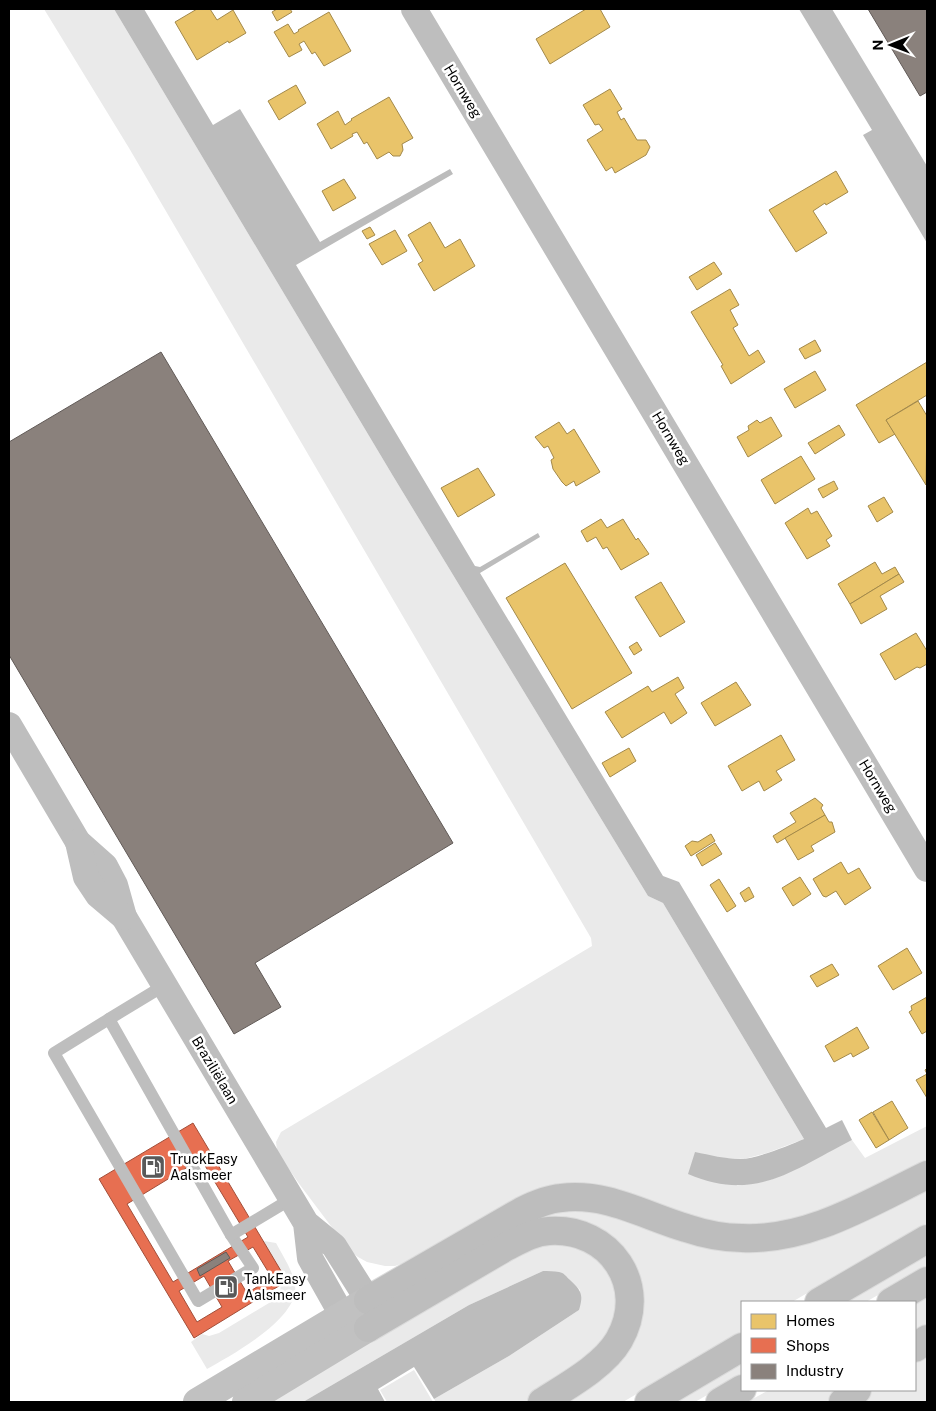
<svg xmlns="http://www.w3.org/2000/svg" width="936" height="1411" font-family="'Public Sans',sans-serif">
  <rect width="100%" height="100%" fill="#fff"/>
  <g fill="#eaeaea">
    <polygon points="44,9 114,9 393,476 648,896 663,903 804,1139 767,1153 744,1159 725,1158 737,1186 773,1179 852,1140 865,1158 927,1126 927,1168 869,1196 744,1233 608,1192 395,1266 385,1266 367,1262 358,1257 349,1250 300,1185 279,1155 277,1150 276,1142 281,1132 592,946 591,938 129,148"/>
    <polygon points="927,1185 927,1223 792,1302 742,1302 742,1332 623,1402 559,1402 602,1374 637,1275 528,1218 584,1206 699,1244"/>
    <path d="M264,1241L276,1243C283,1256 293,1271 295,1285C300,1318 232,1355 207,1369L191,1342L202,1334L209,1336L219,1333L274,1300C286,1289 279,1279 272,1267L277,1263L268,1249L263,1252L262,1243Z"/>
    <polygon points="550,1245 573,1245 597,1257 613,1278 619,1309 603,1344 531,1402 436,1402 434,1399 509,1356 579,1310 580,1290 564,1274 543,1271 469,1305 303,1402 258,1402 498,1264 539,1247"/>
    <polygon points="927,1254 927,1266 866,1302 846,1302"/>
    <polygon points="927,1297 927,1330 915,1339 915,1304"/>
    <polygon points="927,1349 927,1402 857,1402 870,1390 915,1390 915,1358"/>
    <polygon points="742,1363 742,1375 695,1402 675,1402"/>
    <polygon points="414,1370 433,1402 387,1402 380,1390"/>
    <polygon points="769,1390 845,1390 831,1402 747,1402"/>
  </g>
  <g fill="#bcbcbc">
    <path d="M114,9H144L213,125L240,109L320,242L450,169L453,174L296,265L475,566L480,567L538,533L540,537L480,573L663,876L679,882L826,1128L842,1120L852,1140C793,1170 755,1203 688,1174L695,1152C710,1155 725,1159 741,1159C756,1159 790,1145 804,1139L663,903L648,896L393,476Z"/>
    <polygon points="799,9 832,9 927,166 927,243 863,135 872,130"/>
    <path d="M543,1271C548,1271 554,1271 559,1272C564,1273 566,1276 569,1279C581,1290 584,1294 579,1310L509,1356L434,1399L414,1367L378,1389L385,1402H303L469,1305Z"/>
  </g>
  <g fill="#e9c46a" stroke="#a3894a">
    <polygon points="197,9 210,9 217,20 233,10 246,33 229,43 228,41 197,60 175,22"/>
    <polygon points="277,9 290,9 292,12 277,21 272,12"/>
    <polygon points="586,9 600,9 610,27 550,64 536,39"/>
    <polygon points="329,12 351,51 324,66 315,52 312,54 304,41 299,44 302,50 289,57 274,32 288,24 294,34 299,31 298,30"/>
    <polygon points="296,85 306,103 279,120 268,101"/>
    <polygon points="610,89 622,109 617,112 621,120 624,118 637,140 646,140 650,147 646,155 615,173 612,167 606,171 587,140 603,130 599,124 595,125 583,105"/>
    <polygon points="389,97 413,138 402,144 403,150 400,156 393,156 389,152 377,159 367,142 364,144 357,132 352,134 353,136 331,149 317,124 338,111 345,125 352,120 351,119"/>
    <polygon points="836,171 848,192 826,205 825,203 813,211 827,233 796,252 769,210"/>
    <polygon points="344,179 356,198 333,211 322,191"/>
    <polygon points="430,222 445,248 460,239 475,266 434,291 418,264 423,261 408,235"/>
    <polygon points="370,227 375,235 367,239 362,231"/>
    <polygon points="395,230 407,251 382,265 369,244"/>
    <polygon points="714,262 722,274 697,290 689,277"/>
    <polygon points="730,289 739,305 730,310 738,325 733,328 749,356 758,350 765,362 731,384 721,366 723,365 691,312"/>
    <polygon points="815,340 821,351 805,359 799,349"/>
    <polygon points="927,362 927,395 886,420 895,434 879,443 856,405"/>
    <polygon points="815,371 826,390 795,408 784,389"/>
    <polygon points="918,401 927,416 926,485 886,420"/>
    <polygon points="771,417 782,436 748,457 737,437 749,430 748,426 757,420 760,423"/>
    <polygon points="559,422 567,434 574,429 600,472 576,486 574,481 566,486 562,482 553,469 551,460 554,458 548,446 544,448 535,437"/>
    <polygon points="839,425 845,435 815,454 808,443"/>
    <polygon points="801,456 815,479 775,504 761,480"/>
    <polygon points="478,468 495,495 458,517 441,488"/>
    <polygon points="834,481 838,489 823,498 818,489"/>
    <polygon points="884,497 893,512 877,522 868,506"/>
    <polygon points="808,508 811,514 817,511 832,536 826,540 830,546 807,559 785,523"/>
    <polygon points="601,519 607,528 623,519 636,540 638,538 649,554 621,570 607,547 603,549 596,537 587,542 581,531"/>
    <polygon points="875,562 882,574 895,567 899,574 850,604 838,584"/>
    <polygon points="565,563 632,673 572,709 506,598"/>
    <polygon points="899,574 904,582 880,596 887,609 861,624 850,604"/>
    <polygon points="661,582 685,622 660,637 635,597"/>
    <polygon points="916,633 927,651 927,664 920,668 917,667 895,680 880,654"/>
    <polygon points="637,642 642,650 634,655 629,647"/>
    <polygon points="678,677 684,688 675,694 687,713 671,724 664,712 622,738 605,712 648,686 652,692"/>
    <polygon points="736,682 751,705 715,726 701,703"/>
    <polygon points="781,735 795,760 776,771 782,780 764,791 759,781 742,791 728,766"/>
    <polygon points="629,748 636,761 610,777 602,763"/>
    <polygon points="815,798 823,805 821,808 825,815 777,843 773,836 796,822 790,813"/>
    <polygon points="825,815 829,822 832,822 835,832 811,846 814,851 798,860 785,838"/>
    <polygon points="711,834 715,841 691,856 685,846 692,841 698,842"/>
    <polygon points="715,843 722,854 702,866 696,855"/>
    <polygon points="841,862 848,874 859,868 871,888 845,905 836,891 826,897 823,896 813,879"/>
    <polygon points="800,877 811,894 793,906 782,888"/>
    <polygon points="719,879 736,906 727,912 710,885"/>
    <polygon points="749,887 754,897 745,902 740,893"/>
    <polygon points="907,948 922,973 893,990 878,966"/>
    <polygon points="832,964 839,975 817,987 810,976"/>
    <polygon points="927,997 927,1031 922,1034 909,1012 912,1010 911,1006"/>
    <polygon points="857,1027 869,1048 853,1057 851,1053 834,1062 825,1046"/>
    <polygon points="927,1068 927,1098 916,1080 927,1074 925,1070"/>
    <polygon points="892,1101 908,1128 889,1140 873,1112"/>
    <polygon points="872,1112 889,1140 876,1148 859,1120"/>
  </g>
  <path fill="#e76f51" stroke="#a24e39" fill-rule="evenodd" d="M193,1123L287,1281L194,1338L99,1179ZM201,1159L248,1237L173,1282L127,1204ZM253,1247L272,1278L247,1293L228,1261ZM204,1276L222,1307L197,1322L179,1291Z"/>
  <g fill="#8a817c" stroke="#615a57">
    <polygon points="868,9 927,9 927,92 920,96"/>
    <polygon points="161,352 453,843 255,963 281,1007 234,1034 9,655 9,442"/>
    <polygon points="226,1252 230,1258 200,1276 197,1269"/>
  </g>
  <g fill="none" stroke-linecap="round" stroke-linejoin="round">
    <defs>
      <g id="highway">
        <path d="M368,1300L522,1211C534,1205 547,1199 561,1198C606,1192 645,1216 686,1228C704,1234 723,1238 742,1238C809,1241 869,1203 927,1175"/>
        <polyline points="819,1302 927,1239"/>
        <polyline points="891,1302 927,1281"/>
        <path d="M368,1328L506,1247C520,1240 533,1232 549,1231C610,1227 650,1286 619,1340C604,1366 567,1386 542,1402"/>
        <polyline points="915,1348 927,1339"/>
        <polyline points="649,1402 742,1347"/>
        <polyline points="720,1402 742,1389"/>
        <polyline points="843,1402 857,1390"/>
      </g>
    </defs>
    <use href="#highway" stroke="#dbdbdb" stroke-width="30"/>
    <g stroke="#bebebe" stroke-width="12">
      <polygon points="109,1019 231,1235 253,1268 198,1301 54,1053"/>
      <polyline points="109,1019 165,985"/>
      <polyline points="231,1235 291,1199"/>
    </g>
    <g stroke="#bebebe" stroke-width="26">
      <polyline points="414,9 927,869"/>
      <polyline points="9,725 78,842 105,866 115,885 124,917 306,1223 334,1246 368,1300 368,1328 342,1315 310,1258 306,1223"/>
      <polyline points="78,842 86,877 98,895 124,917"/>
    </g>
    <g stroke="#c1c1c1" stroke-width="28">
      <polyline points="197,1402 368,1300"/>
      <polyline points="246,1402 368,1328"/>
    </g>
    <use href="#highway" stroke="#bdbdbd" stroke-width="28"/>
  </g>
  <defs>
    <symbol id="fuel-square" viewBox="-11 -11 22 22"><rect x="-9" y="-9" width="18" height="18" rx="4" fill="#595959" stroke="#fff"/><path d="M-5.5-6h7V0h2V4h1.3V-2.5L3-4.5l.8-.8L6-3V5H2.5V1h-1V6h-7ZM-4.2-4.7v3.2H.2V-4.7Z" fill="#fff"/></symbol>
  </defs>
  <g fill-rule="evenodd">
    <use href="#fuel-square" x="139" y="1153" width="28" height="28"/>
    <use href="#fuel-square" x="212" y="1273" width="28" height="28"/>
  </g>
  <g text-anchor="middle" stroke-width="5" stroke-linejoin="round" paint-order="stroke">
    <g font-size="14" fill="#000" stroke="#fff">
      <text transform="translate(463 91) rotate(59)" y="5">Hornweg</text>
      <text transform="translate(671 438) rotate(59)" y="5">Hornweg</text>
      <text transform="translate(878 786) rotate(59)" y="5">Hornweg</text>
      <text transform="translate(215 1070) rotate(59)" y="5">Braziliëlaan</text>
    </g>
    <g font-size="14" fill="#000" stroke="#fff" text-anchor="start">
      <text x="170" y="1164">TruckEasy<tspan x="170" dy="16">Aalsmeer</tspan></text>
      <text x="244" y="1284">TankEasy<tspan x="244" dy="16">Aalsmeer</tspan></text>
    </g>
  </g>
  <rect width="936" height="1411" fill="none" stroke="#000000" stroke-width="20"/>
  <rect x="741" y="1301" width="175" height="90" fill="#ffffff" stroke="#999999"/>
  <rect x="751" y="1314" width="25" height="15" fill="#e9c46a" stroke="#999999"/>
  <text x="786" y="1326" font-size="15" fill="#000000">Homes</text>
  <rect x="751" y="1338" width="25" height="15" fill="#e76f51" stroke="#999999"/>
  <text x="786" y="1351" font-size="15" fill="#000000">Shops</text>
  <rect x="751" y="1364" width="25" height="15" fill="#8a817c" stroke="#999999"/>
  <text x="786" y="1376" font-size="15" fill="#000000">Industry</text>
  <g transform="translate(891 45) rotate(269)" stroke="#ffffff" stroke-width="4" paint-order="stroke">
  <path d="M0-4L9 19L0 12L-9 19Z" fill="#000000"/>
  <text y="-8" font-size="14" font-weight="bold" text-anchor="middle" fill="#000000">N</text>
  </g>
</svg>
